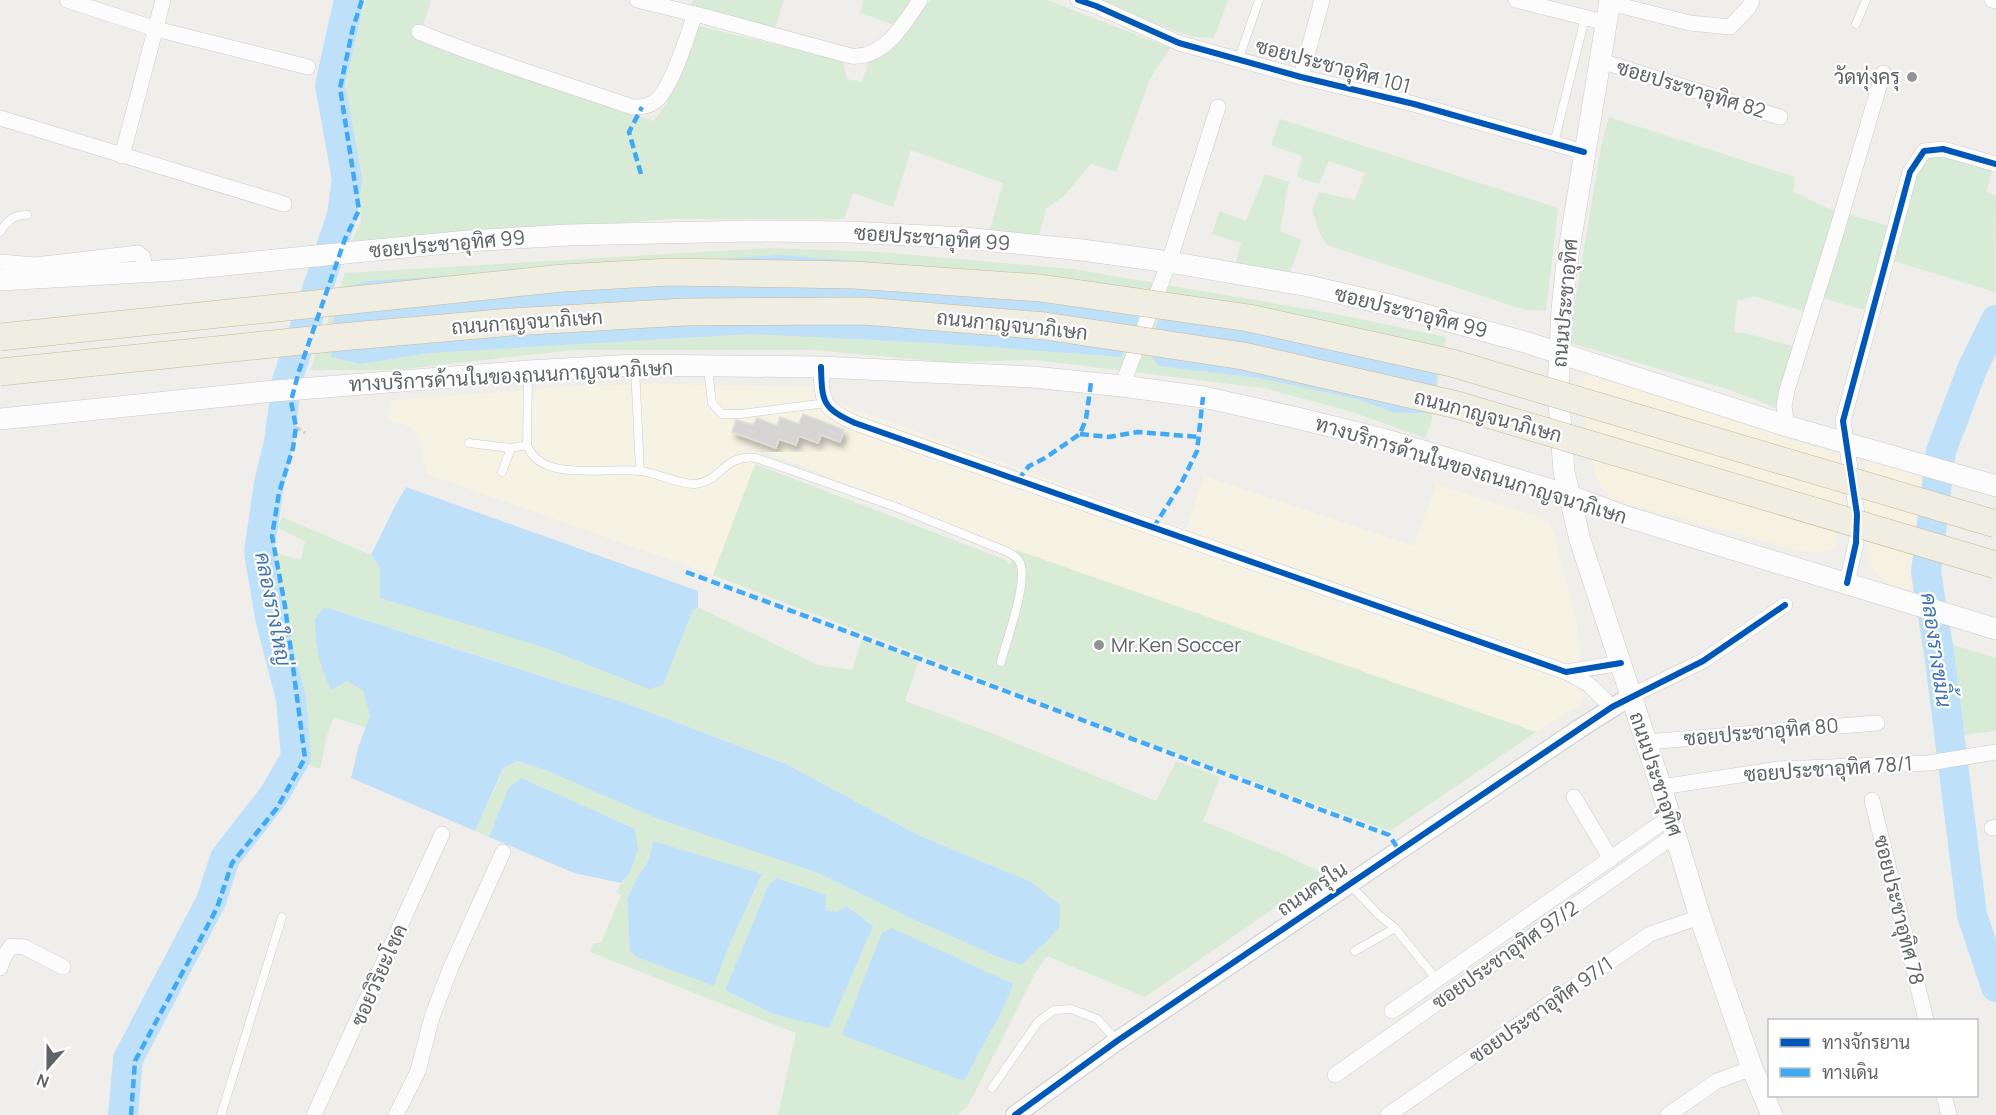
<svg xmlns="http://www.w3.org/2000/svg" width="1996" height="1115" font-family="Manrope,Sarabun,sans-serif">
  <defs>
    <filter id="shadow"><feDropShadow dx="3.5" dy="6" stdDeviation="3" flood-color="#0004"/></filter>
  </defs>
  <rect width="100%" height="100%" fill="#efeeea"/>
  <polygon fill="#f7f3e4" points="664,384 818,387 840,404 1186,529 1204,476 1414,546 1436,484 1547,520 1553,531 1577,624 1584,696 1580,705 1536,732 1016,550 761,450 713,575 427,474 419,442 412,427 388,420 390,401 574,386"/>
  <g fill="#d8ebd6" fill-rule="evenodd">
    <polygon points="366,0 431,0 424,23 429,45 654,121 666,104 699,26 843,61 847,79 862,82 870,58 907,28 931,0 1047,0 1170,48 1150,79 1116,172 1091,164 1064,196 1046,209 1037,242 989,233 1003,183 911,150 893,207 853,193 844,219 670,219 350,244 361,222 355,145 346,91 352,47"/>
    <polygon points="693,0 784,0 774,31 691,6"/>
    <polygon points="864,0 916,0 899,22 890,24 860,12"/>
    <polygon points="1090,0 1228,0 1214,38 1192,37"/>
    <polygon points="1609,117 1795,177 1793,192 1836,212 1826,253 1803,311 1753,296 1737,301 1734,332 1745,333 1795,347 1776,408 1730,390 1568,342 1602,142"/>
    <polygon points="1280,119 1558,208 1546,311 1525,310 1327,245 1319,232 1312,210 1319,192 1355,200 1365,173 1329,161 1319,184 1297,177 1302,156 1271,145"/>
    <polygon points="1943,153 1993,169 1986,192 1996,196 1995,292 1894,261 1913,179 1924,160"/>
    <polygon points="1265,174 1289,182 1280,231 1302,240 1290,272 1235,266 1241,243 1212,234 1220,211 1246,221"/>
    <polygon points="1847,214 1889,226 1864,310 1823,298"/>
    <polygon points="769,248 880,252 1073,269 1336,314 1446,337 1431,424 1425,438 1349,411 1263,388 1036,360 945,362 813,350 573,350 395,370 310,370 345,273"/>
    <polygon points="755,464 1006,560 1010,566 1016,550 1536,732 1390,831 1172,752 713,575"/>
    <path d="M282,517L371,555L380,567L540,646L649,689L693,610L698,607L818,665L852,670L862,639L919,660L905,701L989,732L1156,801L1176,761L1220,777L1203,821L1285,855L1324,874L1145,997L1047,956L1035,973L968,1106L958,1114L959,1115H778L796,1033L590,952L594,943H601L621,895L616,891L630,872L508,789L489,837L475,831L504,769L516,761L545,770L658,819L818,873L915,920L1005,960L1020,965L1049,939L1031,882L920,836L786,764L628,704L326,607L347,681L363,691L370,716L367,728L334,717L328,732L320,769L299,760L296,721L275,599L272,552L301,560L305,541L278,528ZM653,841L762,875L727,950L714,986L630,951L627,899L638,876L649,860ZM777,878L825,895L824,910L838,912L725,990L769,884ZM1013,984L1005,1005L964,1081Z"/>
    <polygon points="1950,644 1996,658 1996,731 1956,736"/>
  </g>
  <g fill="#f6f1e1">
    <polygon points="1586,373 1840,455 1842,508 1835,548 1820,553 1796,550 1607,498 1594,473 1589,452 1581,389"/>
    <path d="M1865,461H1876L1925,476L1916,591C1907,588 1893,587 1885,581C1856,564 1864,490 1865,461Z"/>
  </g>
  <g fill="#bfe0f9">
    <polygon points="780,255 1058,277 1139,288 1138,325 1121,357 936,343 750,334 428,353 361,364 331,357 333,321 345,287 368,281"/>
    <polygon points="1167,297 1409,339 1432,347 1437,380 1429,413 1395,413 1357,399 1259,378 1158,366 1151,355 1156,327"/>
    <polygon points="406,487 698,591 698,607 693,610 663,685 649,689 540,646 380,598 380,567 371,555 394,508"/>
    <path d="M325,607L628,704L786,764L920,836L1031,882L1060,905L1059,927L1049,939L1021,965L1005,960L915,920L818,873L658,819L545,770L517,761L503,769L475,831L351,778L359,745L370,716L363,691L347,681L332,690C319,669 315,643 315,619Z"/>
    <polygon points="521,778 635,829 638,849 630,872 621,883 574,873 489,837 508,789"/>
    <polygon points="653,841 762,874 727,950 714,986 637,957 630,951 627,899 638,876 649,860"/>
    <polygon points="777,878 826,895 825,910 838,912 846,906 873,926 829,1028 773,1014 725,990 769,884"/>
    <polygon points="892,928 1013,984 1005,1005 964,1081 842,1035 882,933"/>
  </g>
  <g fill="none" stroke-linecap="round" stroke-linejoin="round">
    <g stroke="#bfe0f9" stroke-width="30">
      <polyline points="1996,320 1973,367 1941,451 1926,572 1939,653 1972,915 1996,987"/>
      <polyline points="123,1115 128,1059 211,901 225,858 274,795 296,757 291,699 270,617 259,552 269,484 279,442 287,381 342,215 347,179 330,85 349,0"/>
    </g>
  </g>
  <polygon fill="#d6d5d3" stroke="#deddd9" stroke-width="1.5" filter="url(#shadow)" points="803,414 844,430 840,442 821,435 818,443 799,436 796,445 779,439 776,448 732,432 736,420 753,425 757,418 777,426 780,417 799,424"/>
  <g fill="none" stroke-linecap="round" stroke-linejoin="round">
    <defs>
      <g id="service">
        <polyline points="1856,24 1866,0"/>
        <polyline points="1239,58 1259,0"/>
        <polyline points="1554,143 1585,18"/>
        <path d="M0,232C7,221 13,215 27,215"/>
        <polyline points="635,367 640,471"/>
        <polyline points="708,368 712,403 722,414 740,414 826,403"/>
        <path d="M528,374L527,445C541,484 609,466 641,471C657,473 681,485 695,484C722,482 722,454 756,458L896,507L1008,552C1012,555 1017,557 1019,561C1030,578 1006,641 1001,662"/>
        <polyline points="469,443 511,448 527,445"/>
        <polyline points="502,472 511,448"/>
        <polyline points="1349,884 1379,915 1395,928 1437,980"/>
        <polyline points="1355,951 1395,928"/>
        <polyline points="992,1088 1038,1022 1054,1010 1071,1009 1097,1019 1117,1041"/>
        <polyline points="221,1115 282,917"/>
      </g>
      <g id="minor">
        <polyline points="67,0 156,29 308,67"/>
        <path d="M637,0L707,17L851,56C884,59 904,24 920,0"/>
        <polyline points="1078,0 1096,6 1179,43 1301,77 1414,104 1584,152"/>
        <polyline points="1516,0 1607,23"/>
        <polyline points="1992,0 1996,1"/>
        <polyline points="1610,3 1690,23 1730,27 1749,7 1752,0"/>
        <path d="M419,32C488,61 561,82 632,107C640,107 647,107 654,102C671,92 688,34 695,14"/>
        <polyline points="1601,61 1780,117"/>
        <polyline points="1301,77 1322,0"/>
        <polyline points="0,118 284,204"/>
        <polyline points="122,156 163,0"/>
        <polyline points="0,262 35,265 138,253 143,257 145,272"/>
        <path d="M821,367C822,402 822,408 855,423L1566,672L1621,663"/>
        <polyline points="1122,386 1169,262 1218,107"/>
        <polyline points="1787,426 1784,406 1787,390 1836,233 1883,73"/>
        <polyline points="1847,583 1856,543 1857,514 1843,421 1910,172 1924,151 1943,149 1996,164"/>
        <polyline points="1566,672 1588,684 1612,707"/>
        <polyline points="1631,696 1703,661 1785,605"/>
        <polyline points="1646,742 1877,723"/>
        <polyline points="1661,787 1779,769 1929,763 1996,752"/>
        <polyline points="1574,797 1611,859"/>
        <polyline points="1872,800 1926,1020"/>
        <polyline points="1992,828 1996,827"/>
        <polyline points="0,968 4,957 11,946 24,947 63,967"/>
        <polyline points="1392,1011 1670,817"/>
        <polyline points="1335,1075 1675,835"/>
        <polyline points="1944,1096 1949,1115"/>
        <polyline points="314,1115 442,834"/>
        <polyline points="396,1115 418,1071 432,1017 451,967 503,852"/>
        <polyline points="1388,1115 1650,934 1700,917"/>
        <polyline points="1668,1115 1717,1081 1752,1068"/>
      </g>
      <polyline id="tertiary" points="1015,1115 1117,1041 1579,729 1631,696"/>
      <g id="secondary">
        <polyline points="1610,0 1567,262 1562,310 1558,388 1564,472 1580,540 1661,787 1700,917 1752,1068 1772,1115"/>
        <polyline points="0,280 175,270 467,241 568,235 750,231 850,232 965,238 1082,250 1169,262 1309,286 1394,306 1528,343 1787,426 1996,486"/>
        <polyline points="0,419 274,391 528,371 635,365 821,367 1033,377 1122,386 1203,397 1293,417 1383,439 1568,495 1627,517 1996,629"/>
      </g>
    </defs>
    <use href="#service" stroke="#cbcccc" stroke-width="9"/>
    <use href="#minor" stroke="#cbcccc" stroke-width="16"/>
    <use href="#tertiary" stroke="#cbcccc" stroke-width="20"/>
    <use href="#secondary" stroke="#cacacb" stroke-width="22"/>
    <polyline stroke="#cacfcc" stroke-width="3" stroke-dasharray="6 3" stroke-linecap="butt" points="296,427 305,433"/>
    <use href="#service" stroke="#fdfcfc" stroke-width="8"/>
    <use href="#minor" stroke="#fdfcfc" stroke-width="15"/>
    <use href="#tertiary" stroke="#fdfcfc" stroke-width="18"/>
    <use href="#secondary" stroke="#fdfcfc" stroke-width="21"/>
    <defs>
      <g id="motorway-bridge">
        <polyline points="0,337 563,278 670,272 854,275 1040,288 1249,318 1452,363 1996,524"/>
        <polyline points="0,372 341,337 511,322 685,312 864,311 1045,326 1243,356 1457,405 1996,565"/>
      </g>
    </defs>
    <use href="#motorway-bridge" stroke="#c8b996" stroke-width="28" stroke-linecap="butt"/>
    <use href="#motorway-bridge" stroke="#f0ede3" stroke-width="27"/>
    <g stroke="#3fa9f5" stroke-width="4.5" stroke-dasharray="9 4.5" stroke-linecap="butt">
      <polyline points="641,174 629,132 642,107"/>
      <polyline points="1080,434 1109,437 1138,432 1199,437"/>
      <polyline points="1018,480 1029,466 1045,458 1080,434 1086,419 1091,383"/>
      <polyline points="1153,528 1181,484 1197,451 1203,397"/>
      <path d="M686,572C921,658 1154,748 1389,835L1399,850"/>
      <polyline points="131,1115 135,1061 217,908 232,863 277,808 305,758 285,606 272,536 279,493 293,448 296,427 291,401 299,371 345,239 359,210 340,88 353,28 362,0"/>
    </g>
    <defs>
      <g id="cycleway">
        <polyline points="1078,0 1096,6 1179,43 1301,77 1414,104 1584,152"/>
        <path d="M821,367C822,402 822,408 855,423L1566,672L1621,663"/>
        <polyline points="1847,583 1856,543 1857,514 1843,421 1910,172 1924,151 1943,149 1996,164"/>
        <polyline points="1015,1115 1117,1041 1612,707 1703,661 1785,605"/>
      </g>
    </defs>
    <use href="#cycleway" stroke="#fff" stroke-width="10"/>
    <use href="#cycleway" stroke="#0057b8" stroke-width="6"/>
  </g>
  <g fill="#919496" stroke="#fff" stroke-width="2">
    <circle cx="1912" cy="77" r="6"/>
    <circle cx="1099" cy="645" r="6"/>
  </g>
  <g text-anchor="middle" stroke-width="4.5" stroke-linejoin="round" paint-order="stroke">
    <g font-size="20" fill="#5f6368" stroke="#fff">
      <text transform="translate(1333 66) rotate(15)" y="7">ซอยประชาอุทิศ 101</text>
      <text transform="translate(1691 89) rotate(17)" y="7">ซอยประชาอุทิศ 82</text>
      <text transform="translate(932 238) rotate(4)" y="7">ซอยประชาอุทิศ 99</text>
      <text transform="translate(447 244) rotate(-5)" y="7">ซอยประชาอุทิศ 99</text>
      <text transform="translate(1565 303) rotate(-85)" y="7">ถนนประชาอุทิศ</text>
      <text transform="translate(1411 312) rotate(14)" y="7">ซอยประชาอุทิศ 99</text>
      <text transform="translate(527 322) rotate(-4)" y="7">ถนนกาญจนาภิเษก</text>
      <text transform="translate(1012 325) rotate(6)" y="7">ถนนกาญจนาภิเษก</text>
      <text transform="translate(511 376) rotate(-3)" y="7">ทางบริการด้านในของถนนกาญจนาภิเษก</text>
      <text transform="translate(1488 416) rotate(15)" y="7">ถนนกาญจนาภิเษก</text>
      <text transform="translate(1471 470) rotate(17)" y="7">ทางบริการด้านในของถนนกาญจนาภิเษก</text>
      <text transform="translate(1761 732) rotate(-5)" y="7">ซอยประชาอุทิศ 80</text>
      <text transform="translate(1828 769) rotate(-4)" y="7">ซอยประชาอุทิศ 78/1</text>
      <text transform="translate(1656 774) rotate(72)" y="7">ถนนประชาอุทิศ</text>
      <text transform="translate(1312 889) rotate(-34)" y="7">ถนนครุใน</text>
      <text transform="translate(1899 910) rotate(76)" y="7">ซอยประชาอุทิศ 78</text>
      <text transform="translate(1505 955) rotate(-35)" y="7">ซอยประชาอุทิศ 97/2</text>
      <text transform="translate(379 975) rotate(-66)" y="7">ซอยวิริยะโชค</text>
      <text transform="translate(1541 1010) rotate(-35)" y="7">ซอยประชาอุทิศ 97/1</text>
    </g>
    <g font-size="20" fill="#5f6368" stroke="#fff" text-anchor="end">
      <text x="1900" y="84">วัดทุ่งครุ</text>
      <text x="1111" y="652" text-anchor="start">Mr.Ken Soccer</text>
    </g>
    <g font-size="21" font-style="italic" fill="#4174aa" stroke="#fff">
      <text transform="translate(273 609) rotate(79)" y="7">คลองรางใหญ่</text>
      <text transform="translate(1936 650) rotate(82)" y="7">คลองรางขมิ้น</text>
    </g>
  </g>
  <rect x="1768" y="1019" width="210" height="78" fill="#ffffff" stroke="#bfc1c3" stroke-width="1.5"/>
  <rect x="1780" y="1038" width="30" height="9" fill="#0057b8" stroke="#bfc1c3" stroke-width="1.5"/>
  <text x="1822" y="1049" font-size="18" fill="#5f6368">ทางจักรยาน</text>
  <rect x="1780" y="1068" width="30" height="9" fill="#3fa9f5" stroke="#bfc1c3" stroke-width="1.5"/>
  <text x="1822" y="1079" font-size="18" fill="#5f6368">ทางเดิน</text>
  <g transform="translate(48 1067) rotate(201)" stroke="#ffffff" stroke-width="4.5" paint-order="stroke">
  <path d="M0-4.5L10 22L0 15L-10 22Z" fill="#5f6368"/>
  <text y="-9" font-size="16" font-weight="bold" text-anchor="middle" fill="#5f6368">N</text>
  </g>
</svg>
